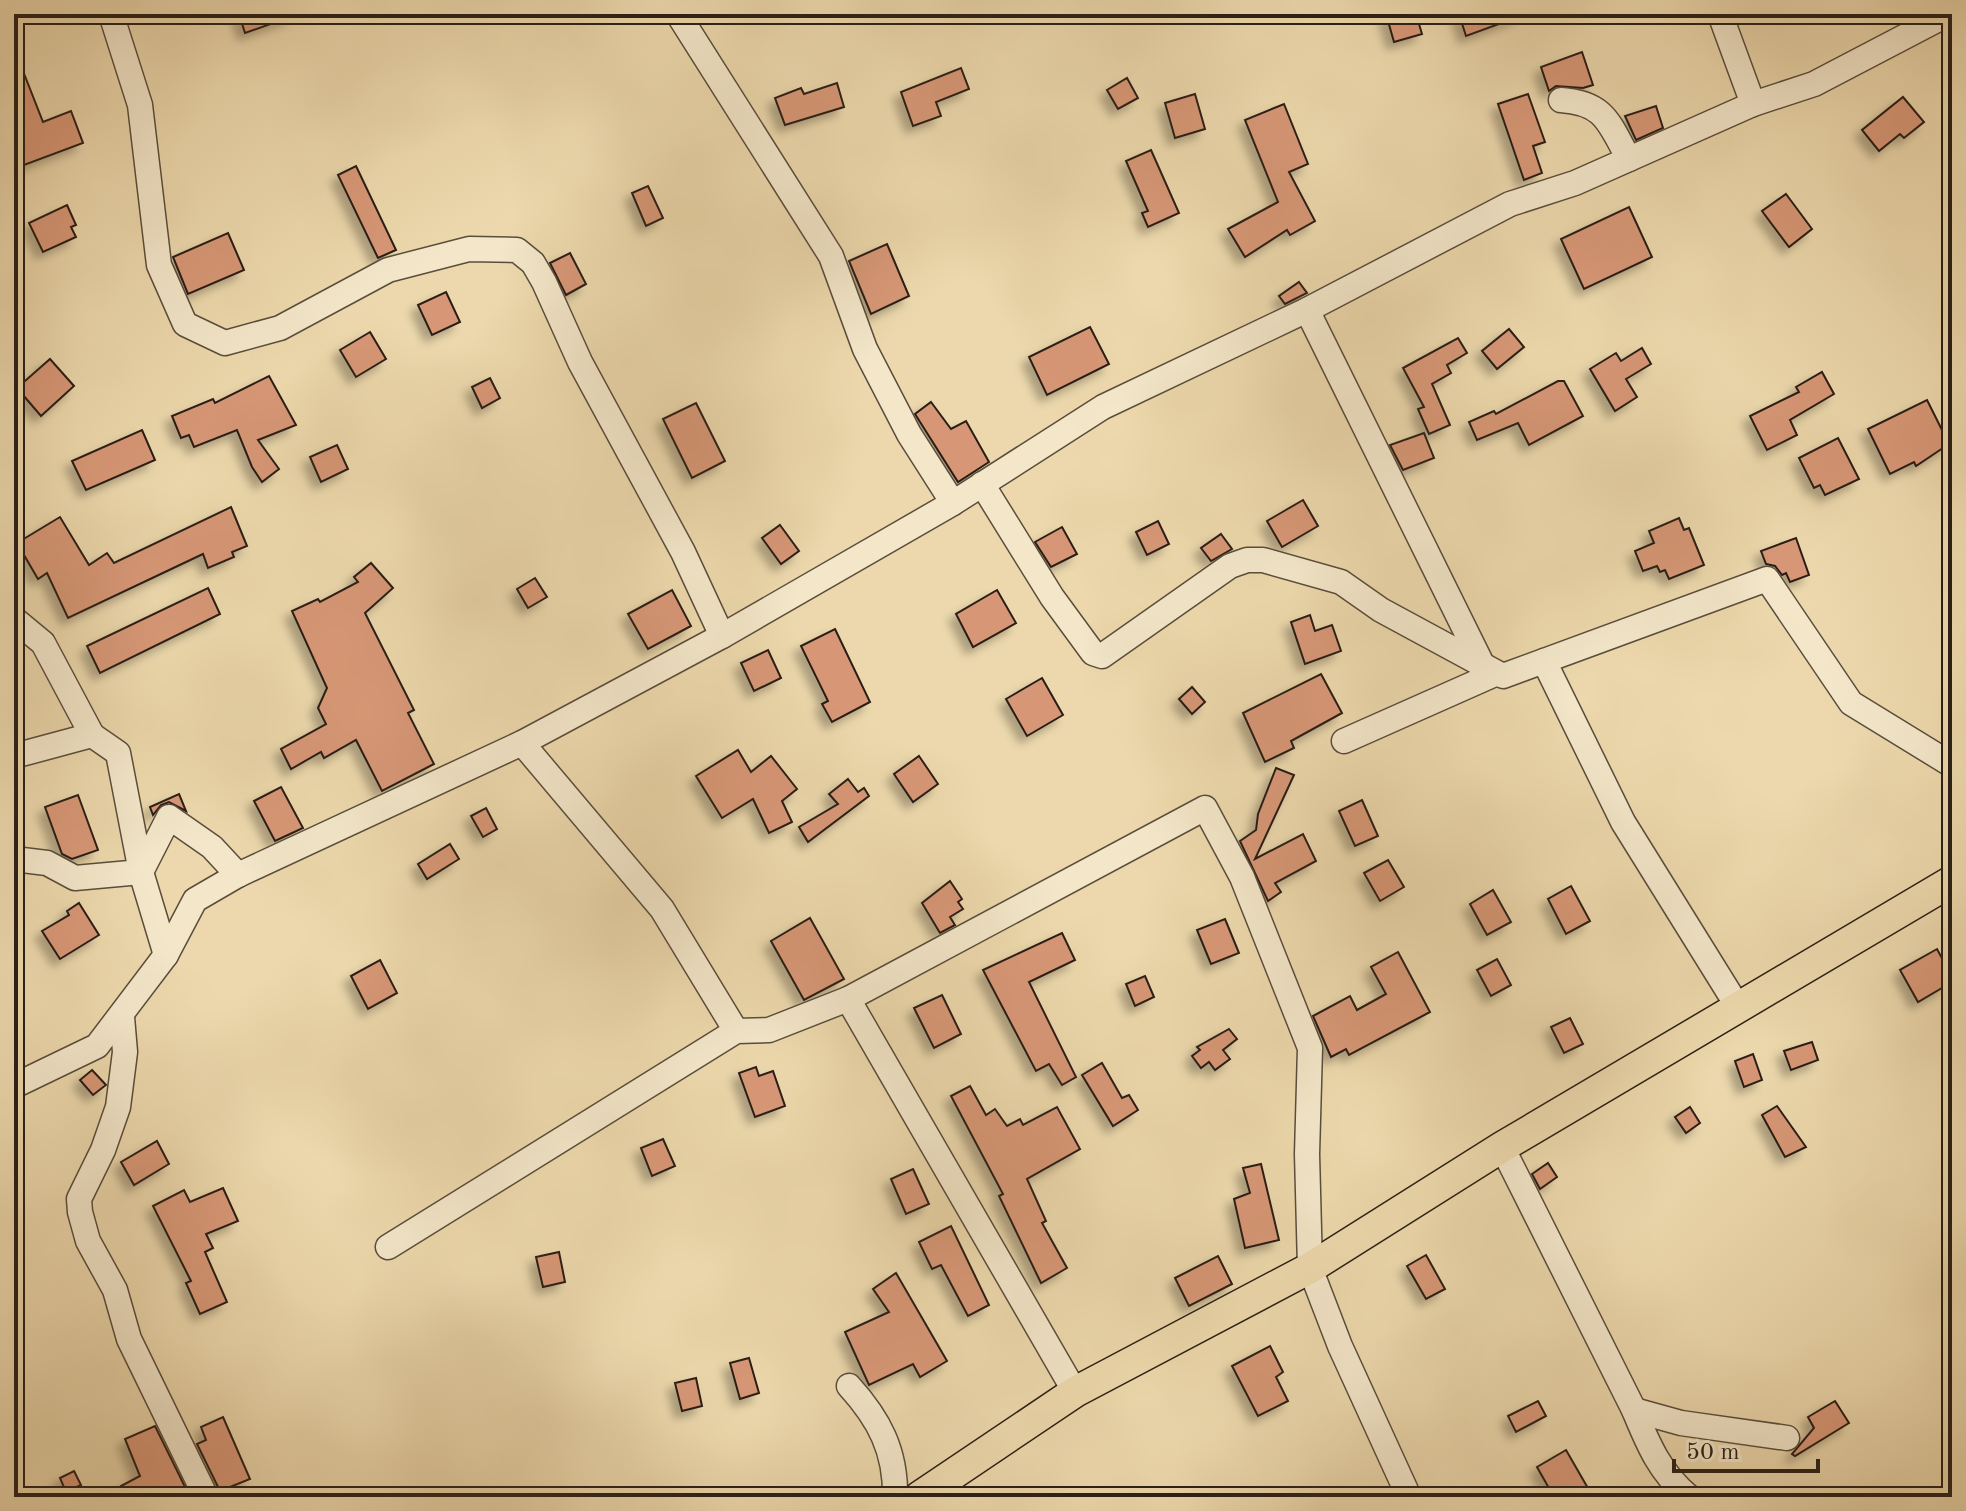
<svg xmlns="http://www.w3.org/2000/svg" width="1966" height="1511" font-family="'Old Standard TT',serif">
  <defs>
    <filter id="shadow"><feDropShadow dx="-7" dy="7" stdDeviation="4" flood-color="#0004"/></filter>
  </defs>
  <rect width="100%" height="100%" fill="#ecd8ac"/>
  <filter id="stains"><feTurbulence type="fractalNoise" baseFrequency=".0025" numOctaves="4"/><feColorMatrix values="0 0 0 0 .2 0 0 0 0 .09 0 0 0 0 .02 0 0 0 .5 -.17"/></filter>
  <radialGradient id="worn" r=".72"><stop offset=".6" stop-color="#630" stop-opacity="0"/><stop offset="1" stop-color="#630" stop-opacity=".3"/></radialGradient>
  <g fill="#d79776" stroke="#2a1f16" stroke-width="2" filter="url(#shadow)">
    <polygon points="239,14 293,14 293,16 245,33"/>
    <polygon points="1386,14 1416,14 1422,34 1394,42"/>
    <polygon points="1459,14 1520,14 1521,16 1466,36"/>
    <polygon points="14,48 43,122 71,111 83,143 24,165 14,139"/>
    <polygon points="1582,52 1593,85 1583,88 1556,86 1549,91 1541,67"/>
    <polygon points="961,68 969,89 936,102 941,116 913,126 901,92"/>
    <polygon points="1127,78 1138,98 1118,109 1107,90"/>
    <polygon points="837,83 844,107 785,125 775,98 801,88 804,94"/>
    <polygon points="1195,94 1205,129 1175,138 1165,103"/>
    <polygon points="1528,94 1545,142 1533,146 1542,173 1524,180 1498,104"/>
    <polygon points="1903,97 1924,122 1904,138 1900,134 1879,151 1862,130"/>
    <polygon points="1284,104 1308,164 1289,172 1315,221 1290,235 1287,230 1245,257 1228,229 1278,202 1245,120"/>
    <polygon points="1656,106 1663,128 1636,140 1625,116"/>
    <polygon points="1151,150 1179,213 1148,227 1142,213 1148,211 1126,161"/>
    <polygon points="356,166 396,250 378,258 338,175"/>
    <polygon points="648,186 663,218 646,226 632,193"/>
    <polygon points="1786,194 1812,229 1789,247 1762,211"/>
    <polygon points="67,205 76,225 71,227 76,237 43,252 29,223"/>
    <polygon points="1629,207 1652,257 1584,289 1561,239"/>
    <polygon points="228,233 244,270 188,294 173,257"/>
    <polygon points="887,244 909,296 871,314 849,261"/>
    <polygon points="570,253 586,284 566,295 550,263"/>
    <polygon points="1299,282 1307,293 1285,304 1279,296"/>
    <polygon points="446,292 460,322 432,335 418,305"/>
    <polygon points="1090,327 1109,364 1047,395 1029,357"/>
    <polygon points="1509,329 1524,347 1497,369 1482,351"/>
    <polygon points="370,332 386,359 356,377 340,350"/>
    <polygon points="1458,338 1467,353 1447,365 1451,373 1432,384 1450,425 1429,434 1418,409 1424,407 1403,368"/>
    <polygon points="1642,348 1651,364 1626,379 1637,397 1615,411 1590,369 1616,353 1621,361"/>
    <polygon points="50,359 74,386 41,416 17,388"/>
    <polygon points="1822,372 1834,394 1790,420 1797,435 1767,450 1750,416 1799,392 1796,387"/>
    <polygon points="269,376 296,425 258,440 279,469 262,482 252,467 237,430 194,447 189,435 181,438 172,416 213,399 215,403"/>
    <polygon points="490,378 500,398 482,408 472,387"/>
    <polygon points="1558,381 1564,381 1583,416 1529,445 1518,423 1477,440 1469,422 1494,411 1496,414"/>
    <polygon points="1927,400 1949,444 1916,466 1914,462 1890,474 1868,429"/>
    <polygon points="931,402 951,429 966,421 989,462 958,482 915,414"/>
    <polygon points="696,403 725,461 692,478 663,419"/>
    <polygon points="142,430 155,460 86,490 72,461"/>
    <polygon points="1424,433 1434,458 1403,470 1390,445"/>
    <polygon points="1838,438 1859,479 1825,495 1820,485 1814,488 1799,458"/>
    <polygon points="337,445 348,469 321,482 310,457"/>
    <polygon points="1303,500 1318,526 1282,547 1267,521"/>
    <polygon points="231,507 247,546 232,552 234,557 208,568 203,554 68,618 47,573 38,579 17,543 60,517 89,565 107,553 114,563"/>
    <polygon points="1679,518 1684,530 1689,528 1704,565 1669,579 1665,570 1660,572 1657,566 1643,571 1635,551 1654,543 1649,531"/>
    <polygon points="1158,521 1169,544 1147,555 1136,532"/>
    <polygon points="780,525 799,551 781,564 762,538"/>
    <polygon points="1062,527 1077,554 1051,567 1035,542"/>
    <polygon points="1221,534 1232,549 1211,561 1201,548"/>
    <polygon points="1796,538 1809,575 1790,582 1786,573 1782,575 1775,566 1766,564 1761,551"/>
    <polygon points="371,563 393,588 365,613 414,710 408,713 434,764 382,791 356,740 324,758 321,752 291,769 281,749 326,724 318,708 327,688 292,611 318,599 320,602 358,582 354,577"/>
    <polygon points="535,578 547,597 528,608 517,589"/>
    <polygon points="208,588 220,614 100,673 87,646"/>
    <polygon points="672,590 691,626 648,649 628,614"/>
    <polygon points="997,590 1016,623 973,647 956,614"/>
    <polygon points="1310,615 1315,631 1332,625 1341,651 1305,664 1291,622"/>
    <polygon points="835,629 870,702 832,722 822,704 828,701 801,646"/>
    <polygon points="768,650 781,678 754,691 741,663"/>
    <polygon points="1321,674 1342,713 1291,741 1294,748 1265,762 1243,713"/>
    <polygon points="1042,678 1063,715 1027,736 1006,699"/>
    <polygon points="1192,687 1205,702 1192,714 1179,699"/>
    <polygon points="738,750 751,772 771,756 797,789 782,801 792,822 769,833 753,799 722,818 696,776"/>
    <polygon points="919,756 938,784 913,802 894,774"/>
    <polygon points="1276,768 1294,775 1255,859 1303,834 1316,861 1275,883 1281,892 1268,901 1240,841 1256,830 1258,814"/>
    <polygon points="848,779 858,792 864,788 869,796 808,842 799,827 838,804 829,794"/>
    <polygon points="281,787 303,828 275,841 254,801"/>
    <polygon points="179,794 186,811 169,802 161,805 153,815 150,807"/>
    <polygon points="78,795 98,850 72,859 62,854 45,807"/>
    <polygon points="1362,800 1378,836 1355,846 1339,811"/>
    <polygon points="486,808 497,829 483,837 471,816"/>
    <polygon points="450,844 459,859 427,879 418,864"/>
    <polygon points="1388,860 1404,887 1380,901 1364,873"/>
    <polygon points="950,881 962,899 958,902 963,909 950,917 955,925 940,933 922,903"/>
    <polygon points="1571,886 1590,921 1566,934 1548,899"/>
    <polygon points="1493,890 1511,922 1487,935 1470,904"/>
    <polygon points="79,903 99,935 60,959 42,931 69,915 67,911"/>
    <polygon points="810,918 844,979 804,1000 771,941"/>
    <polygon points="1225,919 1239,953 1211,964 1197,930"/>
    <polygon points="1062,933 1075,960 1029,982 1076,1077 1062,1085 1049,1064 1036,1071 983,970"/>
    <polygon points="1937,949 1951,975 1943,979 1947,985 1918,1002 1900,970"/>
    <polygon points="1398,952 1430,1012 1349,1055 1346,1049 1331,1057 1313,1016 1350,996 1357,1010 1386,994 1371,967"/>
    <polygon points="1497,959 1511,985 1491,996 1477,970"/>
    <polygon points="380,960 397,993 368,1009 351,976"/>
    <polygon points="1145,976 1154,997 1135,1006 1126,984"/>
    <polygon points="942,995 961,1034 934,1048 914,1008"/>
    <polygon points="1570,1018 1583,1044 1564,1053 1551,1027"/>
    <polygon points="1229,1029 1237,1039 1223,1050 1230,1059 1215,1070 1209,1062 1201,1068 1192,1056 1200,1050 1197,1047"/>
    <polygon points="1812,1042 1818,1060 1791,1070 1784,1051"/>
    <polygon points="1753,1054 1762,1080 1744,1087 1735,1061"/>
    <polygon points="1102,1063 1122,1098 1129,1095 1138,1110 1113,1126 1082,1075"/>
    <polygon points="756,1067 759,1076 773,1071 785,1106 755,1117 739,1073"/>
    <polygon points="92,1070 106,1085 93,1095 80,1080"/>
    <polygon points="970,1086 986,1115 995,1109 1007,1126 1020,1119 1023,1125 1057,1107 1080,1149 1027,1179 1046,1221 1042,1223 1067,1268 1041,1283 999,1196 1003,1194 951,1096"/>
    <polygon points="1777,1106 1806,1147 1785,1157 1762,1115"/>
    <polygon points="1690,1107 1700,1123 1686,1133 1675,1117"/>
    <polygon points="663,1139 675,1166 652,1176 641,1148"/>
    <polygon points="157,1141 169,1164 134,1185 121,1162"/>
    <polygon points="1548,1163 1557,1177 1540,1189 1532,1174"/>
    <polygon points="1261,1164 1279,1240 1245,1248 1234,1199 1250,1193 1243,1168"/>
    <polygon points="913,1169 929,1204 906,1214 891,1179"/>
    <polygon points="223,1188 238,1221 206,1234 213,1248 205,1252 227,1302 200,1314 186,1283 191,1281 153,1206 184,1190 190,1202"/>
    <polygon points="951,1226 989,1305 968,1316 941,1265 932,1269 919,1242"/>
    <polygon points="559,1252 565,1282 543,1287 536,1257"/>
    <polygon points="1426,1255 1445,1289 1426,1299 1407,1266"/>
    <polygon points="1218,1256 1232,1284 1189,1306 1175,1278"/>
    <polygon points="896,1273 947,1361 920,1377 913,1364 869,1385 845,1332 889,1312 873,1289"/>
    <polygon points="1270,1346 1283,1372 1276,1377 1288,1401 1258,1416 1232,1366"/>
    <polygon points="749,1358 759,1393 740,1399 730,1363"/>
    <polygon points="696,1378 702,1406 682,1411 675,1383"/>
    <polygon points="1538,1401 1546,1416 1516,1432 1508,1416"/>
    <polygon points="1835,1401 1849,1423 1795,1456 1792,1454 1814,1428 1808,1417"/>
    <polygon points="223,1417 250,1479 220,1491 197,1444 206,1440 201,1427"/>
    <polygon points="155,1426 188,1493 180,1497 126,1497 121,1486 140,1476 125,1439"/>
    <polygon points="1566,1450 1589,1490 1577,1497 1554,1497 1537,1467"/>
    <polygon points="74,1471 81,1485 66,1492 60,1478"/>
  </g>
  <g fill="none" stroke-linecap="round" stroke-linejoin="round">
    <defs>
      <g id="minor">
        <polyline points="111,14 140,105 159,265 185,324 225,343 280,328 388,270 469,249 517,250 533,263 544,282 580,362 683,552 722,636"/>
        <polyline points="678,14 831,256 865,349 909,434 953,503"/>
        <polyline points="1720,14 1753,104"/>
        <path d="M1561,100C1606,103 1609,124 1629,159"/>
        <polyline points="1307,310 1480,660"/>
        <polyline points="982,484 1052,597 1093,653 1102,656 1230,566 1247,560 1263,560 1341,582 1381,610 1503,676 1767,579 1851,703 1952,765"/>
        <polyline points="14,619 43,643 92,735"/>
        <polyline points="1544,661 1623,822 1738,1007"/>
        <polyline points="1344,741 1495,674"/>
        <polyline points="522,743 662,909 736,1031"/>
        <polyline points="14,756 92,735 118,753 141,872 166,955"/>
        <polyline points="14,859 47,863 75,878 141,872 169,817 212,847 238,875"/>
        <polyline points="122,1017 125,1052 118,1107 103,1150 79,1199 80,1212 88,1241 115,1290 129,1339 206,1497"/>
        <polyline points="14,1086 97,1046 166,955 195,900 238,875 522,743 722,636 953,503 1103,407 1307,310 1510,204 1575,183 1753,104 1814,84 1948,14"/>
        <path d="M1502,1147L1634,1410C1648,1444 1660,1473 1689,1497"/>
        <polyline points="388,1247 736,1031 769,1030 848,999"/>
        <path d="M849,1386C879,1419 896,1451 895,1497"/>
        <polyline points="1075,1392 848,999 1205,808 1242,877 1310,1048 1307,1154 1310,1268 1340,1346 1409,1497"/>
        <polyline points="1634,1410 1681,1423 1787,1438"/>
      </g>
      <polyline id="major" points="919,1497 1075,1392 1310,1268 1502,1147 1952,881"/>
    </defs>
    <use href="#minor" stroke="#5a4d3c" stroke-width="27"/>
    <use href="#major" stroke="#2a1f16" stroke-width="33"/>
    <use href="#minor" stroke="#f3e6c9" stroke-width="24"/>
    <use href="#major" stroke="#ecd8ac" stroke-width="30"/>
  </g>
  <rect width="1966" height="1511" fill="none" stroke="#ecd8ac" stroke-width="48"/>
  <rect x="16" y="16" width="1934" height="1479" fill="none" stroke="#2a1f16" stroke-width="4"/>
  <rect x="24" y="24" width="1918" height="1463" fill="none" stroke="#2a1f16" stroke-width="2"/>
  <path d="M1674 1459v12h144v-12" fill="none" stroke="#2a1f16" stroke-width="4"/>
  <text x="1686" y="1459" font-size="24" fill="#2a1f16" stroke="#f3e6c9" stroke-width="6" paint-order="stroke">50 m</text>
  <rect width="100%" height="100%" filter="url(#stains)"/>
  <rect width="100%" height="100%" fill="url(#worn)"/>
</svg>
